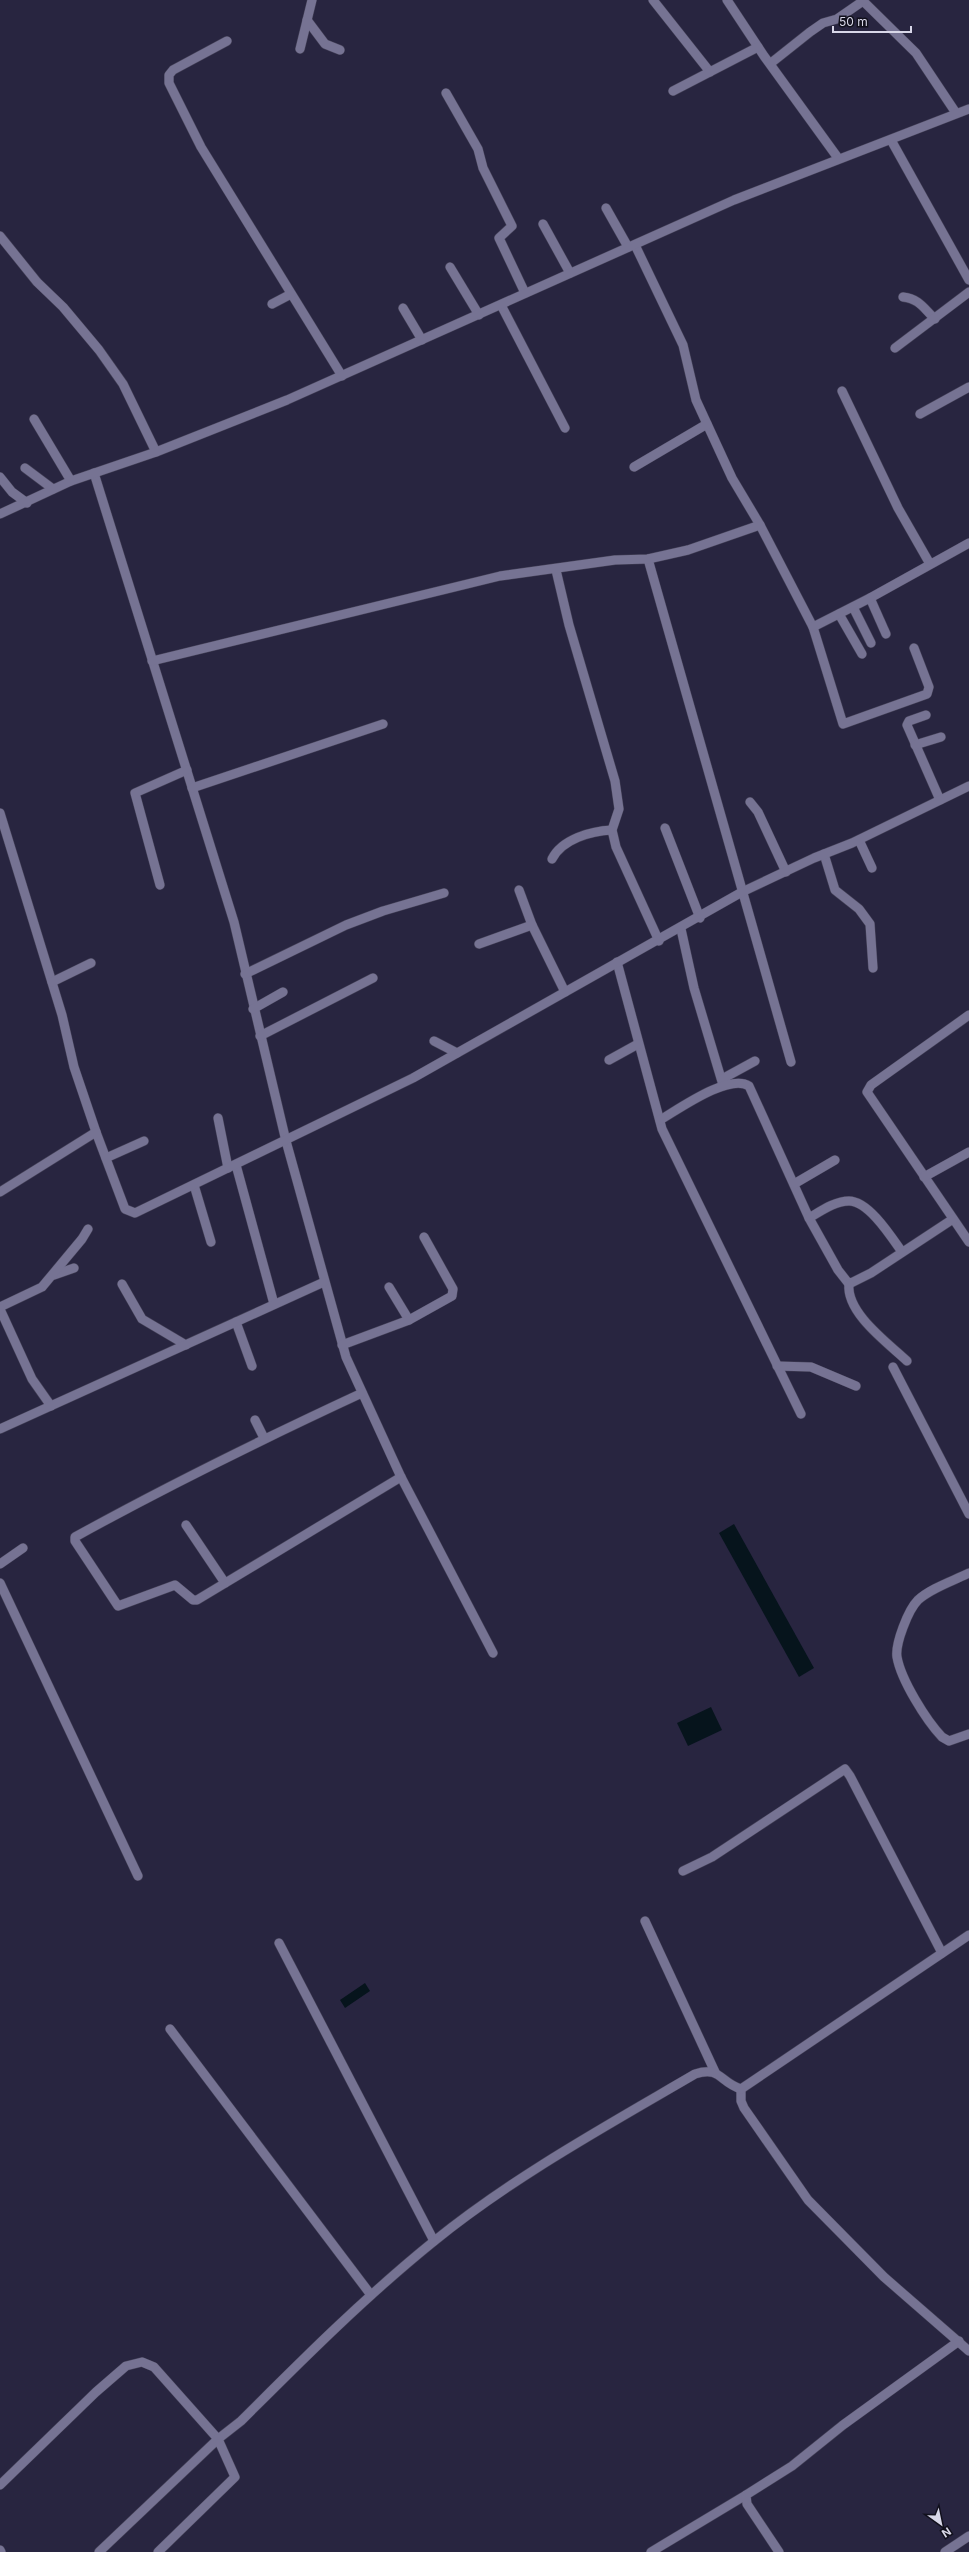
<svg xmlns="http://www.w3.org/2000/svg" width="969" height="2552" font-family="Inter,sans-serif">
  <rect width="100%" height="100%" fill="#282540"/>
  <g fill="#06141c">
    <polygon points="734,1524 814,1668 799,1677 719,1533"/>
    <polygon points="711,1707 722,1730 688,1746 677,1723"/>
    <polygon points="365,1983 370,1991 345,2008 340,2000"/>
  </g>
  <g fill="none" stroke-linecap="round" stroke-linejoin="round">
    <defs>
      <g id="minor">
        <polyline points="653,0 710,72"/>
        <polyline points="727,0 764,56 838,158"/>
        <polyline points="862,0 916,53 956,113"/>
        <polyline points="307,20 325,44 340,50"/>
        <polyline points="227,41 173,70 169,75 169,83 201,147 342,376"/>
        <polyline points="300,49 312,0"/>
        <polyline points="771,63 810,32 823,23 837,19 863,1"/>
        <polyline points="673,91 758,47"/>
        <polyline points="446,93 478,149 483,168 512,226 499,238 525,293"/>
        <polyline points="891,140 969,280"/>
        <polyline points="606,208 628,247"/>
        <polyline points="543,224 570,273"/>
        <polyline points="0,236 37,282 63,307 99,350 123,384 156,452"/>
        <polyline points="635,245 683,345 696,400 732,478 760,525 813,627 843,724 927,694 929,687 914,648"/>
        <polyline points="450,267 479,315"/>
        <path d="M903,297C920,299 924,309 935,319"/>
        <polyline points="272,304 291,294"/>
        <polyline points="501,305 565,428"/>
        <polyline points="403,308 422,340"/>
        <polyline points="895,348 969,292"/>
        <polyline points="842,391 898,508 930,564"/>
        <polyline points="920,414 969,387"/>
        <polyline points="34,419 71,481"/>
        <polyline points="634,467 707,424"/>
        <polyline points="25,468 53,489"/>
        <polyline points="94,473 234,922 286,1141 346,1357 401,1477 493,1653"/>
        <polyline points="0,477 12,492 27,503"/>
        <polyline points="0,514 71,481 156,452 287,400 734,200 969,109"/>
        <polyline points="648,559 791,1062"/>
        <polyline points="556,570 569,625 615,781 619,809 612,830 616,847 659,941"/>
        <polyline points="870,598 886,634"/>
        <polyline points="853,607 871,643"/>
        <polyline points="839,614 862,654"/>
        <polyline points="813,627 870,598 969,543"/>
        <polyline points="152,661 500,576 615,560 648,559 688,550 760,525"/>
        <polyline points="926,715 909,721 907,725 940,800"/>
        <polyline points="915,745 941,737"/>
        <polyline points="192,788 383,724"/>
        <polyline points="750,802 758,812 786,872"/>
        <polyline points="0,813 62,1015 74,1067 96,1132"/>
        <polyline points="665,828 700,918"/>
        <polyline points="859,840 872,868"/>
        <polyline points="824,854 835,890 859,909 870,924 873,968"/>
        <path d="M552,859C562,839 591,831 612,830"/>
        <polyline points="160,885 135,793 187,770"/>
        <polyline points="519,890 532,925 565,992"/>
        <polyline points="681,929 694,988 723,1085"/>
        <polyline points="479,944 532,925"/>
        <polyline points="617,962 662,1129 801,1414"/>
        <polyline points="245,974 346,925 383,911 444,893"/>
        <polyline points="52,982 91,963"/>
        <polyline points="253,1009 283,992"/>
        <polyline points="969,1015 871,1085 867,1092 969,1242"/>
        <polyline points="260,1036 373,978"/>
        <polyline points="434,1041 457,1053"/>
        <polyline points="609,1060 638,1044"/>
        <polyline points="722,1079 755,1061"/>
        <polyline points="218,1118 228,1168"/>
        <path d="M660,1120C679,1109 729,1073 749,1086L809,1218L838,1270L849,1284L871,1273L953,1219"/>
        <polyline points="106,1158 144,1141"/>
        <polyline points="236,1165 274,1304"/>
        <polyline points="924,1177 969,1152"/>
        <polyline points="794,1184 835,1160"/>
        <polyline points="194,1185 211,1242"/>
        <polyline points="0,1192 96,1132 125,1209 135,1213 413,1078 742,892 814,858 852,843 969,786"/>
        <path d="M809,1218C821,1211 835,1201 849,1201C869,1201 892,1238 902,1252"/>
        <polyline points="54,1275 74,1268"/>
        <polyline points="122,1284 142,1319 186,1345"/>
        <path d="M849,1284C846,1313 888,1343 907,1361"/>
        <polyline points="389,1287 409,1320"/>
        <polyline points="0,1307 42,1287 82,1239 88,1229"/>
        <polyline points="0,1309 32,1379 51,1406"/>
        <polyline points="236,1322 252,1366"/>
        <polyline points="342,1345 409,1320 452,1296 453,1289 424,1237"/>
        <polyline points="777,1366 811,1367 856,1386"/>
        <polyline points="893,1367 969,1514"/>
        <path d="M362,1393C265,1438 169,1485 75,1537V1541L118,1606L175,1585L193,1600H197L401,1477"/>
        <polyline points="255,1420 264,1438"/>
        <polyline points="0,1429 324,1282"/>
        <polyline points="186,1525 225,1583"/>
        <polyline points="0,1564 23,1548"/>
        <path d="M969,1573C953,1581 931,1588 918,1600C908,1610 895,1644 897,1657C901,1680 926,1720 942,1737L949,1741L969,1734"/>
        <polyline points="0,1583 138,1876"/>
        <polyline points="683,1871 712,1857 845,1769 850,1776 942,1953"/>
        <polyline points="645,1921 715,2072"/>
        <polyline points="279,1943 434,2241"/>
        <polyline points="170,2029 371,2295"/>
        <polyline points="741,2089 741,2101 744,2108 808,2200 884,2277 969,2351"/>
        <polyline points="741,2089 969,1935"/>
        <path d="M0,2485L96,2392L126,2366L142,2362L154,2367L218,2439L241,2421C303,2359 365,2297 433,2242C513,2177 606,2126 695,2074C721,2066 719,2082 741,2089"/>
        <polyline points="0,2550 1,2552"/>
        <polyline points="99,2552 218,2439 235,2477 158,2552"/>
        <polyline points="651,2552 746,2495"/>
        <polyline points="779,2552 747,2504 746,2495 792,2466 843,2425 959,2341"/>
        <polyline points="945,2552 969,2536"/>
      </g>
    </defs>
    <use href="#minor" stroke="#454258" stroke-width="10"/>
    <use href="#minor" stroke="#767393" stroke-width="9"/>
  </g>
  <g transform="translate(941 2524) rotate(147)" stroke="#11101c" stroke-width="3" paint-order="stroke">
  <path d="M0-3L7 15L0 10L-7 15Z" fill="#d8d7e8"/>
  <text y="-6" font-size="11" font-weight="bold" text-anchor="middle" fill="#d8d7e8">N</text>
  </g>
  <path d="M833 26v6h78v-6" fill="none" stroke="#d8d7e8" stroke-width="2"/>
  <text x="839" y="26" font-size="12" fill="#d8d7e8" stroke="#11101c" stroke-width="3" paint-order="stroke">50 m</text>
</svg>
